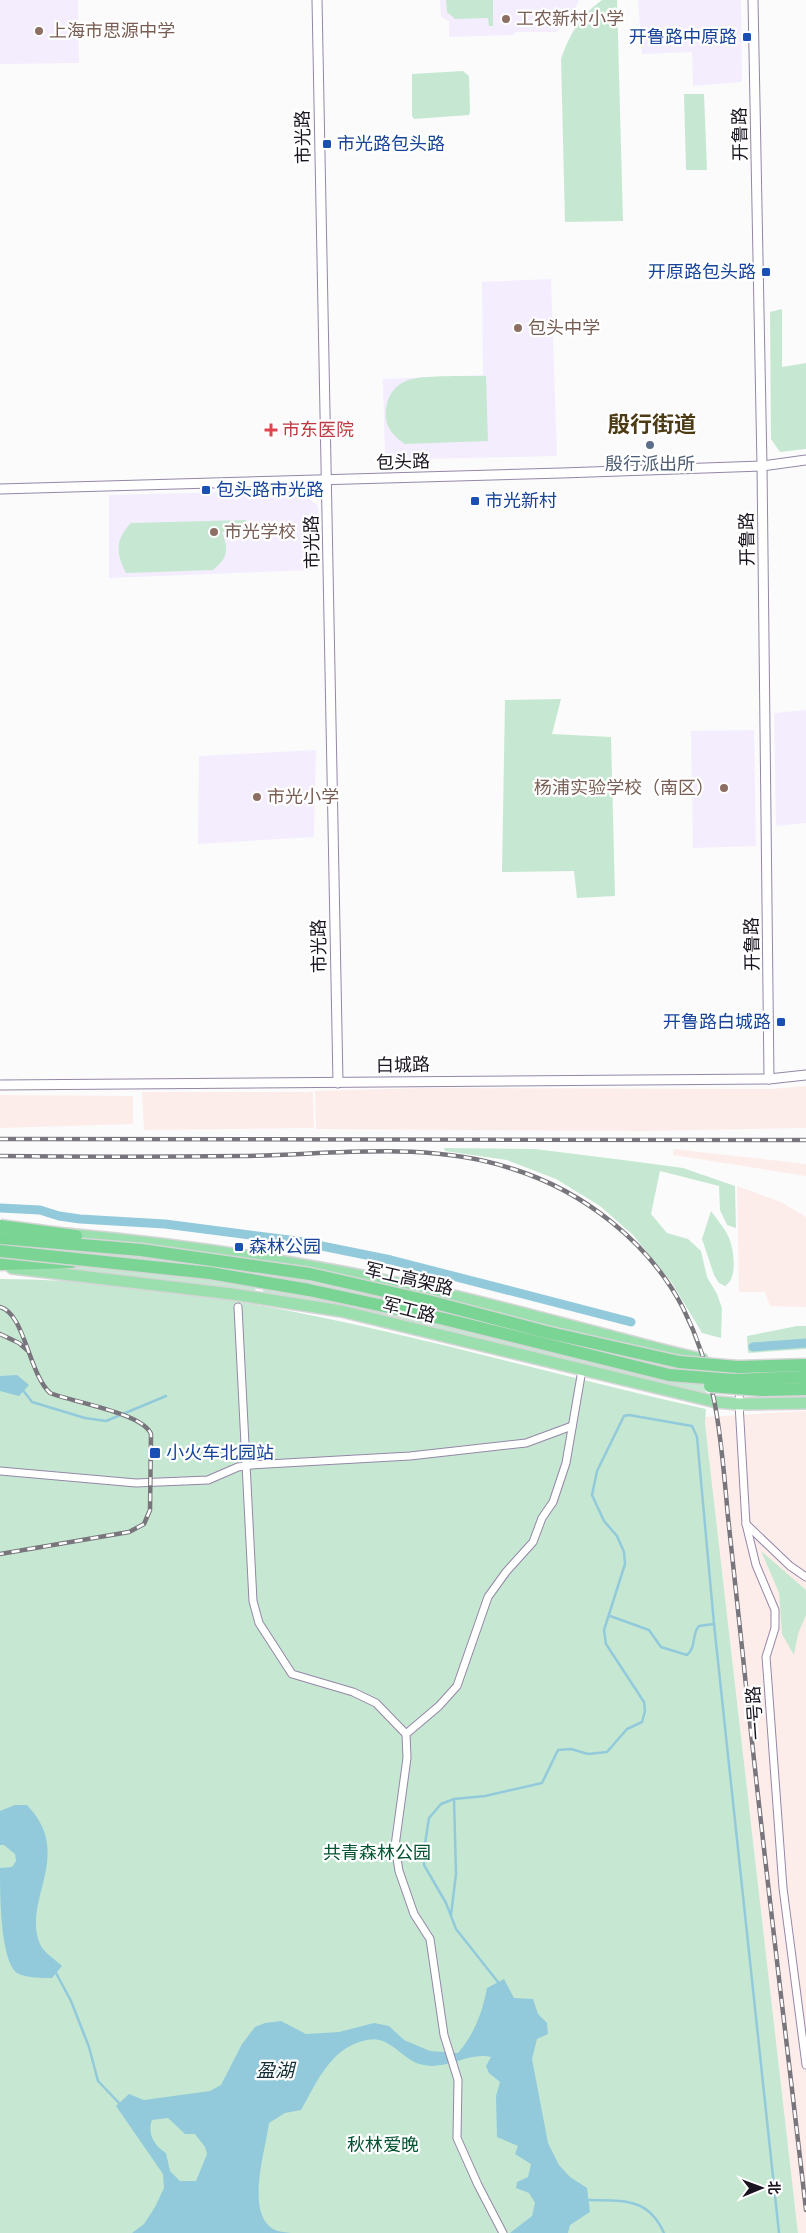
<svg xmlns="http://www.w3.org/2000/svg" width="806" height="2233" font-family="'Golos Text','Noto Sans SC',sans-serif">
  <rect width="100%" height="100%" fill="#fbfbfb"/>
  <g fill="#f4edfe">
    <polygon points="0,0 78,0 79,63 0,64"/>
    <polygon points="440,0 579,0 572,16 556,32 515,32 514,35 449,37 449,21 441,17"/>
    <polygon points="638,0 741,0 742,82 693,86 692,52 642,54"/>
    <polygon points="551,279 557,456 385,460 383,379 483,375 482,282"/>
    <polygon points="299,490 318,506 320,558 312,570 109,578 109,495"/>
    <polygon points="806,710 806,823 776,826 774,713"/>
    <polygon points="754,730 756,846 693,848 691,731"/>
    <polygon points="316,750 314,837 198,844 199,756"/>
  </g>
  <g fill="#fdedea">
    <polygon points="806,1086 806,1128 645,1131 316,1129 315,1091 424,1088 771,1089"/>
    <polygon points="142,1092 313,1092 314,1128 144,1130"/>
    <polygon points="0,1095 133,1096 133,1124 0,1128"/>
    <polygon points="674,1149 806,1164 806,1176 673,1155"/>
    <polygon points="737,1186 781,1202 806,1217 806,1307 770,1306 765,1292 739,1292"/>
    <polygon points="806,1411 806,2233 798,2233 705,1423 705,1417"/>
  </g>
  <g fill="#c6e8d2">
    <polygon points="446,0 493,0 493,26 489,26 488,18 455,19 447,12"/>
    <path d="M602,0H617L623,221L565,222L561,59C569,35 580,16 602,0Z"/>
    <polygon points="463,71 469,76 470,112 469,115 414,119 412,116 412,74"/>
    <polygon points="684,94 704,94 707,170 686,170"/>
    <polygon points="782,309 782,367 806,363 806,449 780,452 771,439 770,312"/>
    <path d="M486,376L488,441L405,444C392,435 384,426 386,409C387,396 395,385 408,380C420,375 470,376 486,376Z"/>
    <path d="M246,520L247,531L222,532C229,550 228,558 213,570L126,573C116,554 115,539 131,523Z"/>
    <polygon points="561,699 552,734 611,737 615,896 577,898 574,871 502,872 505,700"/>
    <polygon points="444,1148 535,1149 631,1161 683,1168 735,1186 736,1228 727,1225 720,1210 719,1186 660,1171 651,1214 667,1233 688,1239 701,1251 707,1277 717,1294 722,1308 721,1338 702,1333 672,1283 633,1235 600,1206 556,1179 507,1160 445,1151"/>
    <path d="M711,1211C717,1220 725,1228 729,1238C734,1250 738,1279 725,1286L719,1283L714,1275L702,1239Z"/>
    <polygon points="21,1241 258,1267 255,1292 18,1264"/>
    <polygon points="265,1269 699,1368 706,1393 344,1307 263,1293"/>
    <path d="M0,1279C242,1280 472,1357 706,1409L705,1423L798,2233H0Z"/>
    <polygon points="797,1326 806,1326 806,1349 748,1353 747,1336"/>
    <polygon points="761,1551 806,1590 806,1615 798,1634 794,1655 782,1634 779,1593"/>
  </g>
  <g fill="#92cadb" fill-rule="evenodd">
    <polygon points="17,1375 29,1385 19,1396 0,1391 0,1376"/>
    <path d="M15,1805H27C75,1855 22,1899 40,1944C43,1952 56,1960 62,1966L52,1978C42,1978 26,1978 17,1973C0,1960 0,1892 0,1868L12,1867L16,1861L15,1854L4,1845H0V1811Z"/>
    <path d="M504,1979L514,1998L533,1999L538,2014L547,2023L548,2034L537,2039L532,2059L548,2143L559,2165L570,2177L587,2188L590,2212L570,2225L568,2233H510L532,2216L535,2203L529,2193L516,2188L517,2182L528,2177L531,2164L515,2154L518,2146L497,2137L496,2096L500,2082L489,2073L486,2066L491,2057C468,2052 448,2070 424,2065C409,2063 398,2048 385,2042C377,2038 370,2039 363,2041C330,2049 316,2084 301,2110L285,2113L269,2123C266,2149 244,2215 275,2230C280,2232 286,2232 291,2233H132L144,2224L155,2207L164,2188L163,2174L116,2106L129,2094L144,2100L210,2091L221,2085L242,2044L255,2027L265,2023L281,2021L306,2034L339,2032L374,2023L389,2026L404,2040L430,2051L458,2053C475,2033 482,2013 487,1988ZM168,2118L185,2134H195L205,2147L207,2154L196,2181H180L170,2171L166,2153C154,2146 147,2133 152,2120Z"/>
  </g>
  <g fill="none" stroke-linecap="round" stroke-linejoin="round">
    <g stroke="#92cadb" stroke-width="2.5">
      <polyline points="22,1389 32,1402 85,1418 106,1421 166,1396"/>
      <polyline points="714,1624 779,2233"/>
      <polyline points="451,1915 456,1874 454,1799"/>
      <polyline points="56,1973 71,2001 89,2047 98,2081 119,2103"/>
      <path d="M498,1982L456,1929L446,1903L424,1865V1850L429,1818L441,1804L454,1799L485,1796L542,1783L558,1750L571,1749L588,1754L607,1752L627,1729L642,1722L645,1711L644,1702L606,1644L604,1630L625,1564L624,1552L617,1536L604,1521L592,1495L597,1471L624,1416L629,1415L692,1426L697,1437L714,1624L699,1626C691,1635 697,1646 687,1655L661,1647L649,1630L610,1616"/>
      <path d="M589,2200C623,2201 648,2197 664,2233"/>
    </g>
    <g stroke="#92cadb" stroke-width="9">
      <polyline points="0,1208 40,1210 59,1216 80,1219 165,1224 297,1241 391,1260 631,1322"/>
      <polyline points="753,1347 806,1343"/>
    </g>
    <defs>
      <g id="minor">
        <polyline points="238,1307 253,1601 259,1623 292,1674 353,1692 376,1703 406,1734 407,1758 395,1846 399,1871 414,1914 430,1939 444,2035 458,2080 457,2138 478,2185 503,2233"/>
        <polyline points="740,1386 739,1404 746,1524 756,1565 775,1610 775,1628 766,1657 768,1683 783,1888 806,2065"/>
        <polyline points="0,1471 136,1483 208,1480 238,1467 251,1465 410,1456 526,1443 572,1426"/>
        <polyline points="746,1524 790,1566 806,1577"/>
        <polyline points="406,1734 439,1706 457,1686 488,1597 506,1572 533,1542 542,1518 553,1502 566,1463 582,1370"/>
      </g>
      <g id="tertiary">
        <polyline points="317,0 338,1083"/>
        <polyline points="753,0 762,466 769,1079"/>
        <polyline points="0,489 562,473 762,466 806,460"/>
        <polyline points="0,1085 769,1079 806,1075"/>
      </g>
      <g id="primary">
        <path d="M66,1234C196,1246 324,1265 450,1295C509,1309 567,1325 625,1340C651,1347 676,1354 702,1359"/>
        <polyline points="12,1268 232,1294 341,1311 716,1402 739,1404 806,1403"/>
      </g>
      <polyline id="trunk" points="0,1264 72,1262"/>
    </defs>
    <use href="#minor" stroke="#9487a7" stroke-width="9"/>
    <use href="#tertiary" stroke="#9487a7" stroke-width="11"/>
    <use href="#primary" stroke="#d6d5d7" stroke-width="14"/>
    <use href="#trunk" stroke="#d6d5d7" stroke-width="15"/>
    <use href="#minor" stroke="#fff" stroke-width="7"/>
    <use href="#tertiary" stroke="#fff" stroke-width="9"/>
    <use href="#primary" stroke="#9bdfaf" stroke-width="11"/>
    <use href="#trunk" stroke="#7ad494" stroke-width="12"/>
    <defs>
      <g id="rail">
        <polyline points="0,1139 806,1140"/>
        <path d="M0,1156C80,1157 161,1157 241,1156C331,1155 426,1140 513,1169C583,1191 649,1242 683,1308C718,1378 721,1441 728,1517C733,1564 738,1610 743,1657C762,1842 785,2026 806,2210"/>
        <path d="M0,1307C25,1314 28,1372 50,1393C72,1402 143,1413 151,1434L150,1510L144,1524L129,1532L0,1554"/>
        <polyline points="0,1334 19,1343 27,1350"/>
      </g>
    </defs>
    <use href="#rail" stroke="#78757c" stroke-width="4.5"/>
    <use href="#rail" stroke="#fff" stroke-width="2.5" stroke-dasharray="8" stroke-linecap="butt"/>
    <defs>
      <g id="trunk-bridge">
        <polyline points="0,1226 76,1236"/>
        <polyline points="0,1238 141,1250 310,1274 428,1301 546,1332 679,1362 738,1367 806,1365"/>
        <polyline points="0,1251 210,1273 309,1290 444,1319 669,1375 734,1380 806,1377"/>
        <polyline points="710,1386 762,1390 806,1389"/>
      </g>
    </defs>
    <use href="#trunk-bridge" stroke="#d6d5d7" stroke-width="15" stroke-linecap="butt"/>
    <use href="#trunk-bridge" stroke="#7ad494" stroke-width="12"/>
  </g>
  <g fill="#8d6e63" stroke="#fff" stroke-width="2">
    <circle cx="506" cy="19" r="5"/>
    <circle cx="39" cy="31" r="5"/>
    <circle cx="518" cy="328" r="5"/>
    <circle cx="214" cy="532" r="5"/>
    <circle cx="724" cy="788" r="5"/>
    <circle cx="257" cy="797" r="5"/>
  </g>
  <g fill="#1a4fb4" stroke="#fff" stroke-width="2">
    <rect x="742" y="32" width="10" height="10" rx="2.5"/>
    <rect x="322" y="139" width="10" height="10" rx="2.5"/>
    <rect x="761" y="267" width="10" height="10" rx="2.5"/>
    <rect x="201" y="485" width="10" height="10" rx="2.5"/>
    <rect x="470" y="496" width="10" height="10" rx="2.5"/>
    <rect x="776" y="1017" width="10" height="10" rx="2.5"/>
    <rect x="234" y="1242" width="10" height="10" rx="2.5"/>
    <rect x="149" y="1447" width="12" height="12" rx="2.5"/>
  </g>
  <path fill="#e0444e" stroke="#fff" stroke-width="2" d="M268.5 422.5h5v5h5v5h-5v5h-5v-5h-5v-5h5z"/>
  <circle fill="#5c6f8a" stroke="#fff" stroke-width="2" cx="650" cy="445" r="5"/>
  <g text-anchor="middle" stroke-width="4.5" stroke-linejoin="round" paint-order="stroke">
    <g font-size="18" fill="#785e54" stroke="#fff" text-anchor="start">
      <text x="516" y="25">工农新村小学</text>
      <text x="49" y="37">上海市思源中学</text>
      <text x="528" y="334">包头中学</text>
      <text x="224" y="538">市光学校</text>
      <text x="714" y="794" text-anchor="end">杨浦实验学校（南区）</text>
      <text x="267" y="803">市光小学</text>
    </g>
    <g font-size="18" fill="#164399" stroke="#fff" text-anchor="start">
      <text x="737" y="43" text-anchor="end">开鲁路中原路</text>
      <text x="337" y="150">市光路包头路</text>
      <text x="756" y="278" text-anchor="end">开原路包头路</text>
      <text x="216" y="496">包头路市光路</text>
      <text x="485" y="507">市光新村</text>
      <text x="771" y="1028" text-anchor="end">开鲁路白城路</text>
      <text x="249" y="1253">森林公园</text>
      <text x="166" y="1459">小火车北园站</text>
    </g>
    <g font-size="18" fill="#191420" stroke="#fff">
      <text transform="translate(740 134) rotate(-91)" y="6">开鲁路</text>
      <text transform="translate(303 137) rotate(-91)" y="6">市光路</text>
      <text transform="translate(403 462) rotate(-2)" y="6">包头路</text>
      <text transform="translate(747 539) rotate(-91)" y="6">开鲁路</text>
      <text transform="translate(312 542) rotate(-91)" y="6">市光路</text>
      <text transform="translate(752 944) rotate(-91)" y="6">开鲁路</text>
      <text transform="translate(319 946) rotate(-91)" y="6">市光路</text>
      <text transform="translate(403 1065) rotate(-1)" y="6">白城路</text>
      <text transform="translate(409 1279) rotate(13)" y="6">军工高架路</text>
      <text transform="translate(409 1310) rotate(14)" y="6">军工路</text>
      <text transform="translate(755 1713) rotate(-94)" y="6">一号路</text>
    </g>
    <g font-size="18" fill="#be3a42" stroke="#fff" text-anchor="start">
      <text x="282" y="436">市东医院</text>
    </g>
    <g font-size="18" fill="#4e5e75" stroke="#fff">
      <text x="650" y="470">殷行派出所</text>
    </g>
    <g font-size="18" fill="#005330" stroke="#fff">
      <text x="377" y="1859">共青森林公园</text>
      <text x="383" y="2151">秋林爱晚</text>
    </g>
    <g font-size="19" font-style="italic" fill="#112e36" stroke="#fff">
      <text x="275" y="2077">盈湖</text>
    </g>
    <g font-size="22" font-weight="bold" fill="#4c3b14" stroke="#fff">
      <text x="652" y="432">殷行街道</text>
    </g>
  </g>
  <g transform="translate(761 2188) rotate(89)" stroke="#ffffff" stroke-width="4" paint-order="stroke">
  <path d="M0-4L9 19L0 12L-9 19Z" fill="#191420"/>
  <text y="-8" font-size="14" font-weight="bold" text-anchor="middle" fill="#191420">北</text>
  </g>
</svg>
